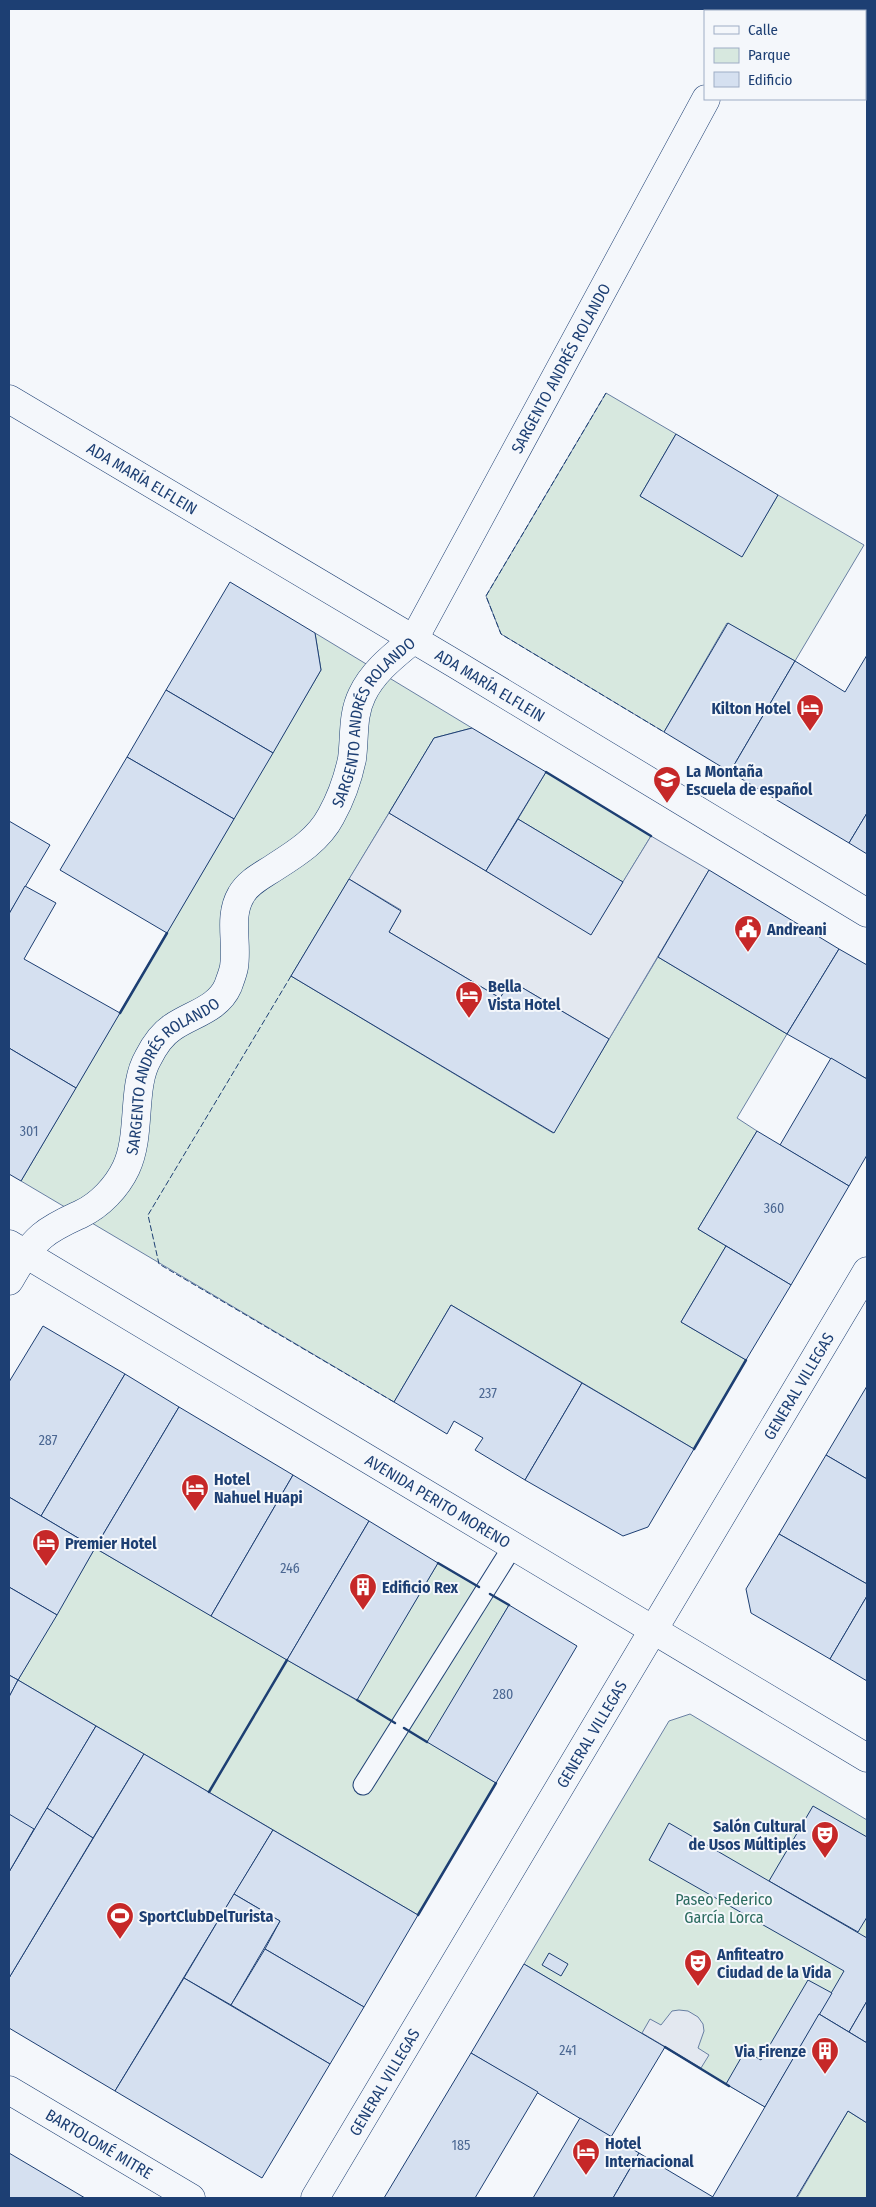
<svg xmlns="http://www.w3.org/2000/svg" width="876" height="2207" font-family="'Fira Sans Condensed',sans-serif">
  <rect width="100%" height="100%" fill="#f4f7fb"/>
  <g fill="#d7e8df" stroke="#687fa3">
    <polygon points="606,393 676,434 640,496 742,556 778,495 864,545 795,661 727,623 664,732 501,634 486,596"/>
    <polygon points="315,633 472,728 434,738 291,976 553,1133 658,957 787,1034 737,1118 757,1131 698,1229 726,1246 681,1322 746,1360 694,1449 451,1305 394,1402 21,1181 321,670"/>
    <polygon points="546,772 651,836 623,882 518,819"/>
    <polygon points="95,1548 356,1700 438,1563 509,1605 428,1742 496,1783 418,1915 18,1680"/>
    <polygon points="690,1714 867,1820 867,2001 849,2032 819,2015 765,2107 524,1964 669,1721"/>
    <polygon points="848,2111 867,2123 867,2198 797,2198"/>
  </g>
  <g fill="#e3e8f0" stroke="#687fa3">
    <polygon points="389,813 591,934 651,836 709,870 609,1039 511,981 500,998 389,932 401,910 349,879"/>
    <polygon points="679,2010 688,2011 698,2017 703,2024 704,2031 698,2048 709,2055 701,2068 642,2033 650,2019 661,2025 672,2011"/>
  </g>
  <g fill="#d5e0f0" stroke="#1d3f73">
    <polygon points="676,434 778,495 742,557 640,496"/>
    <polygon points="230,582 315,633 321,670 273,753 166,690"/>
    <polygon points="728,623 795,661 730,772 664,732"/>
    <polygon points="867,655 867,813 849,843 730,772 795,661 845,692"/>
    <polygon points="166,690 273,753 234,819 127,757"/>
    <polygon points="472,728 546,772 486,871 389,813 434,738"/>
    <polygon points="127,757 234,819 167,933 60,870"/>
    <polygon points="867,813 867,854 849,843"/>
    <polygon points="518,819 623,882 591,935 486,871"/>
    <polygon points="9,821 50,845 9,914"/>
    <polygon points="709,870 839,949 787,1034 658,957"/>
    <polygon points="349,879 401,911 389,932 500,998 511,981 609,1039 554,1133 291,976"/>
    <polygon points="25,886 56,903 24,959 120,1013 76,1088 9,1048 9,914"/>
    <polygon points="839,949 867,965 867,1079 787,1034"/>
    <polygon points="9,1048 76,1088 21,1181 9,1174"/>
    <polygon points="831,1058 867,1079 867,1155 849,1186 780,1145"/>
    <polygon points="757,1131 849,1186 791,1285 698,1229"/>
    <polygon points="726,1246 791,1285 746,1360 681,1322"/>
    <polygon points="451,1305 582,1383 525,1480 475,1450 483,1438 454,1421 447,1434 394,1402"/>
    <polygon points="43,1326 125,1374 41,1516 9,1497 9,1382"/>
    <polygon points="125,1374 179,1407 95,1548 41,1516"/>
    <polygon points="582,1383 694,1449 648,1527 623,1536 525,1480"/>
    <polygon points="867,1386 867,1479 826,1455"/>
    <polygon points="179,1407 293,1475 211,1616 95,1548"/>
    <polygon points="826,1455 867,1479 867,1584 779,1534"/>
    <polygon points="293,1475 369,1521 287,1660 211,1616"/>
    <polygon points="9,1497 95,1548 57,1615 9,1587"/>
    <polygon points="369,1521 438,1563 357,1700 287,1660"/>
    <polygon points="779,1534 867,1584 867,1596 830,1659 751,1613 746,1589"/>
    <polygon points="9,1587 57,1615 18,1680 9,1675"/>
    <polygon points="867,1596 867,1681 830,1659"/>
    <polygon points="509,1605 577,1646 496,1783 427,1742"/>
    <polygon points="9,1675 18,1680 9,1697"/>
    <polygon points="18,1680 96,1726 9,1872 9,1697"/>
    <polygon points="96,1726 144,1754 93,1838 47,1808"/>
    <polygon points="144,1754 273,1830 115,2091 9,2028 9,1978"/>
    <polygon points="813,1806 867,1837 867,1917 858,1932 769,1881"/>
    <polygon points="47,1808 93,1838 9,1978 9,1872"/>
    <polygon points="9,1814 34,1829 9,1872"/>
    <polygon points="669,1823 867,1938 867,2001 849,2032 819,2014 844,1971 649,1860"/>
    <polygon points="273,1830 418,1915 364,2007 265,1949 280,1921 234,1894"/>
    <polygon points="234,1894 280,1921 231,2005 184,1978"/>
    <polygon points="265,1949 364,2007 330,2064 231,2005"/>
    <polygon points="549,1953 568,1964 561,1976 542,1965"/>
    <polygon points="524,1964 665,2047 611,2137 471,2053"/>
    <polygon points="184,1978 330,2064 262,2178 115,2091"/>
    <polygon points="808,1980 832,1993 765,2107 726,2084 745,2051 761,2060"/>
    <polygon points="867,2001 867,2043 849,2032"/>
    <polygon points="819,2014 867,2043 867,2123 848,2111 796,2198 712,2198"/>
    <polygon points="471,2053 538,2092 475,2198 384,2198"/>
    <polygon points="580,2118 639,2153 613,2198 533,2198"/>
    <polygon points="9,2153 85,2198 9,2198"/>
    <polygon points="639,2153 713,2197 712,2198 613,2198"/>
  </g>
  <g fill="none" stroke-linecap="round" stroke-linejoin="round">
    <defs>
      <polyline id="service" points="363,1785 513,1546"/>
      <g id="minor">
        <polyline points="753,11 755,9"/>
        <path id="s1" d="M9,399L457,665L867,913"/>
        <path id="s2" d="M9,1281C19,1264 28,1248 42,1236C54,1226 68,1220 81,1214C100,1205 117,1187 126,1168C142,1134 131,1087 148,1058C154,1046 162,1034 173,1027C192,1014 218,1009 228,986C230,980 233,973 234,967C238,943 228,917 241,895C248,882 263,875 275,867C297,853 319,839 331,816C341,798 348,778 352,759C355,737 352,715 362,695C373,671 395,655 414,639L706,99"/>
        <path id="s3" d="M9,2090L191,2198"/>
        <path id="s4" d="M315,2198L867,1271"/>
      </g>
      <g id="secondary">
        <path id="s5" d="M9,1244L867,1758"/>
      </g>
      <g id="primary">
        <polyline points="781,9 785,11"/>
        <polyline points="865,59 867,61"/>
      </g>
    </defs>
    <use href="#service" stroke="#1d3f73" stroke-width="21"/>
    <use href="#minor" stroke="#1d3f73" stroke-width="29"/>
    <use href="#secondary" stroke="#1d3f73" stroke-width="29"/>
    <use href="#primary" stroke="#1d3f73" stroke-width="29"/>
    <use href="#service" stroke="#f4f7fb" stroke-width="19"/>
    <use href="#minor" stroke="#f4f7fb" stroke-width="28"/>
    <use href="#secondary" stroke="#f4f7fb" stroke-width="28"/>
    <use href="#primary" stroke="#f4f7fb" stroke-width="28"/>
    <g stroke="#1d3f73" stroke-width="1" stroke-dasharray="6 2.5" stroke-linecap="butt">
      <polyline points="606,393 486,596 501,634 664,732"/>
      <polyline points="291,976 148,1215 159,1264 394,1402"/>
    </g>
    <g stroke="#1d3f73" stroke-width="2.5">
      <polyline points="546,772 651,836"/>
      <polyline points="120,1013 167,933"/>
      <polyline points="694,1449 746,1360"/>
      <polyline points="438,1563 479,1587"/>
      <polyline points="490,1594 509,1605"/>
      <polyline points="357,1700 395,1723"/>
      <polyline points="404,1728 427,1742"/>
      <polyline points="209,1792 287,1660"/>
      <polyline points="418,1915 496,1783"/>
      <polyline points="665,2047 729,2086"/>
    </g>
  </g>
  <defs>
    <symbol id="hotel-pin" viewBox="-11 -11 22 30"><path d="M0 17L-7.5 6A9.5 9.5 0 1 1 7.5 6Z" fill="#c62828" stroke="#f4f7fb"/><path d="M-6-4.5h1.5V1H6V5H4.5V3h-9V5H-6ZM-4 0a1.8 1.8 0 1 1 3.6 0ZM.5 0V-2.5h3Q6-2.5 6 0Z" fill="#fff"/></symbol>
    <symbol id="school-pin" viewBox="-11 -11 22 30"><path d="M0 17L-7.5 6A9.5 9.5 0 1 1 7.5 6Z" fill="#c62828" stroke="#f4f7fb"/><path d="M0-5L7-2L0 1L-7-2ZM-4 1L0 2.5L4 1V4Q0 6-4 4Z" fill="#fff"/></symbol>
    <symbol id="civic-pin" viewBox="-11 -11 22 30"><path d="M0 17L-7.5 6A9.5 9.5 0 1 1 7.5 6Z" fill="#c62828" stroke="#f4f7fb"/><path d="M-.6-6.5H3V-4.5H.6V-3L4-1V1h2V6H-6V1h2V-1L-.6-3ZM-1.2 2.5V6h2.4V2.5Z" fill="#fff"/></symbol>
    <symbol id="building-pin" viewBox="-11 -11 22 30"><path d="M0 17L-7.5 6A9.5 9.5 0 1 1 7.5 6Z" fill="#c62828" stroke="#f4f7fb"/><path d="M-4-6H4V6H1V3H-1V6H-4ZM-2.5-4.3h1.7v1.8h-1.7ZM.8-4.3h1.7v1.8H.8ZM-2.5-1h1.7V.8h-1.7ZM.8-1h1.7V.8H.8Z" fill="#fff"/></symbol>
    <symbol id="theatre-pin" viewBox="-11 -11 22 30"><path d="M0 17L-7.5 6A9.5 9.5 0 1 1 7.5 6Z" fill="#c62828" stroke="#f4f7fb"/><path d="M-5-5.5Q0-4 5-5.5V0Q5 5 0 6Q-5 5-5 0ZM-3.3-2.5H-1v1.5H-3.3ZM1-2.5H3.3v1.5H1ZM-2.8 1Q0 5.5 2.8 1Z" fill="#fff"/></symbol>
    <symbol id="stadium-pin" viewBox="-11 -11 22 30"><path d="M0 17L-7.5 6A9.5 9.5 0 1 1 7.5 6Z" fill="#c62828" stroke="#f4f7fb"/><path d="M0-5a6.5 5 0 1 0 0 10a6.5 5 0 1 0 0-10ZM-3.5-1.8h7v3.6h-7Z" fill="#fff"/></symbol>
  </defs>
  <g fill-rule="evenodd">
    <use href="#hotel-pin" x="794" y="692" width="32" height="43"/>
    <use href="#school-pin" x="651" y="764" width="32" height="43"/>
    <use href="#civic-pin" x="732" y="913" width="32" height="43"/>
    <use href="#hotel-pin" x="453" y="979" width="32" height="43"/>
    <use href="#hotel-pin" x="179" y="1472" width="32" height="43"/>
    <use href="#hotel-pin" x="30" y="1527" width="32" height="43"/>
    <use href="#building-pin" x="347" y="1571" width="32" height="43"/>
    <use href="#theatre-pin" x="809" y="1819" width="32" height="43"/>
    <use href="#stadium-pin" x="104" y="1900" width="32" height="43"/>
    <use href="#theatre-pin" x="682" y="1947" width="32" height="43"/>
    <use href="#building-pin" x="809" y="2035" width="32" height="43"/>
    <use href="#hotel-pin" x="570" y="2136" width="32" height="43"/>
  </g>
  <g text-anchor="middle" stroke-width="4" stroke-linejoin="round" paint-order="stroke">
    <g font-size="14" fill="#4b6792">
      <text x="29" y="1136">301</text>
      <text x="774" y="1213">360</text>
      <text x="488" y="1398">237</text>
      <text x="48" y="1445">287</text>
      <text x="290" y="1573">246</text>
      <text x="503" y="1699">280</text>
      <text x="568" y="2055">241</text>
      <text x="461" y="2150">185</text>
    </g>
    <g font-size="16" fill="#1d3f73" stroke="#f4f7fb">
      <text dy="6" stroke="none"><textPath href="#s2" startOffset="1115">SARGENTO ANDRÉS ROLANDO</textPath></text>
      <text dy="6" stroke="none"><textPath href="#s1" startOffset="155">ADA MARÍA ELFLEIN</textPath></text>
      <text dy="6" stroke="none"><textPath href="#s1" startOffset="560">ADA MARÍA ELFLEIN</textPath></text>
      <text dy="6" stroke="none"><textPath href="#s2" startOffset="710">SARGENTO ANDRÉS ROLANDO</textPath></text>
      <text dy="6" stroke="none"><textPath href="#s2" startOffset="276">SARGENTO ANDRÉS ROLANDO</textPath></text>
      <text dy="6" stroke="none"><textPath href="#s4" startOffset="945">GENERAL VILLEGAS</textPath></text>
      <text dy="6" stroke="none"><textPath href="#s5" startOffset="500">AVENIDA PERITO MORENO</textPath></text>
      <text dy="6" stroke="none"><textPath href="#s4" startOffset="540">GENERAL VILLEGAS</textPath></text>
      <text dy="6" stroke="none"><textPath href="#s4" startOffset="135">GENERAL VILLEGAS</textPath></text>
      <text dy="6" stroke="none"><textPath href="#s3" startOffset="105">BARTOLOMÉ MITRE</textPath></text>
    </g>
    <g font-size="16" font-weight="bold" fill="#1d3f73" stroke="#f4f7fb" text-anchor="start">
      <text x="791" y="714" text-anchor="end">Kilton Hotel</text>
      <text x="686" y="777">La Montaña<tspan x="686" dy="18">Escuela de español</tspan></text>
      <text x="767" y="935">Andreani</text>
      <text x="488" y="992">Bella<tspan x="488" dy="18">Vista Hotel</tspan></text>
      <text x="214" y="1485">Hotel<tspan x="214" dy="18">Nahuel Huapi</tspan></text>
      <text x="65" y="1549">Premier Hotel</text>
      <text x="382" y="1593">Edificio Rex</text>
      <text x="806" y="1832" text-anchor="end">Salón Cultural<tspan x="806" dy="18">de Usos Múltiples</tspan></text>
      <text x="139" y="1922">SportClubDelTurista</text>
      <text x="717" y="1960">Anfiteatro<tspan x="717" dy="18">Ciudad de la Vida</tspan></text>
      <text x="806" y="2057" text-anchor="end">Via Firenze</text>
      <text x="605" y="2149">Hotel<tspan x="605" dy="18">Internacional</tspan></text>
    </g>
    <g font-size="16" fill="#2c6c60" stroke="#f4f7fb">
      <text x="724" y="1905">Paseo Federico<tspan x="724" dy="18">García Lorca</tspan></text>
    </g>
  </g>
  <rect width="876" height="2207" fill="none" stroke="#1d3f73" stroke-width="20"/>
  <rect x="704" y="10" width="162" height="90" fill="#f4f7fb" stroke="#9eadc5"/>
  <rect x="714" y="26" width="25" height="8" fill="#f4f7fb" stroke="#9eadc5"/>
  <text x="748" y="35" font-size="15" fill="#1d3f73">Calle</text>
  <rect x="714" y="48" width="25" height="15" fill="#d7e8df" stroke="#9eadc5"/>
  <text x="748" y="60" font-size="15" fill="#1d3f73">Parque</text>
  <rect x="714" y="72" width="25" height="15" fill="#d5e0f0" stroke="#9eadc5"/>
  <text x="748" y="85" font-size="15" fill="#1d3f73">Edificio</text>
</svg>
